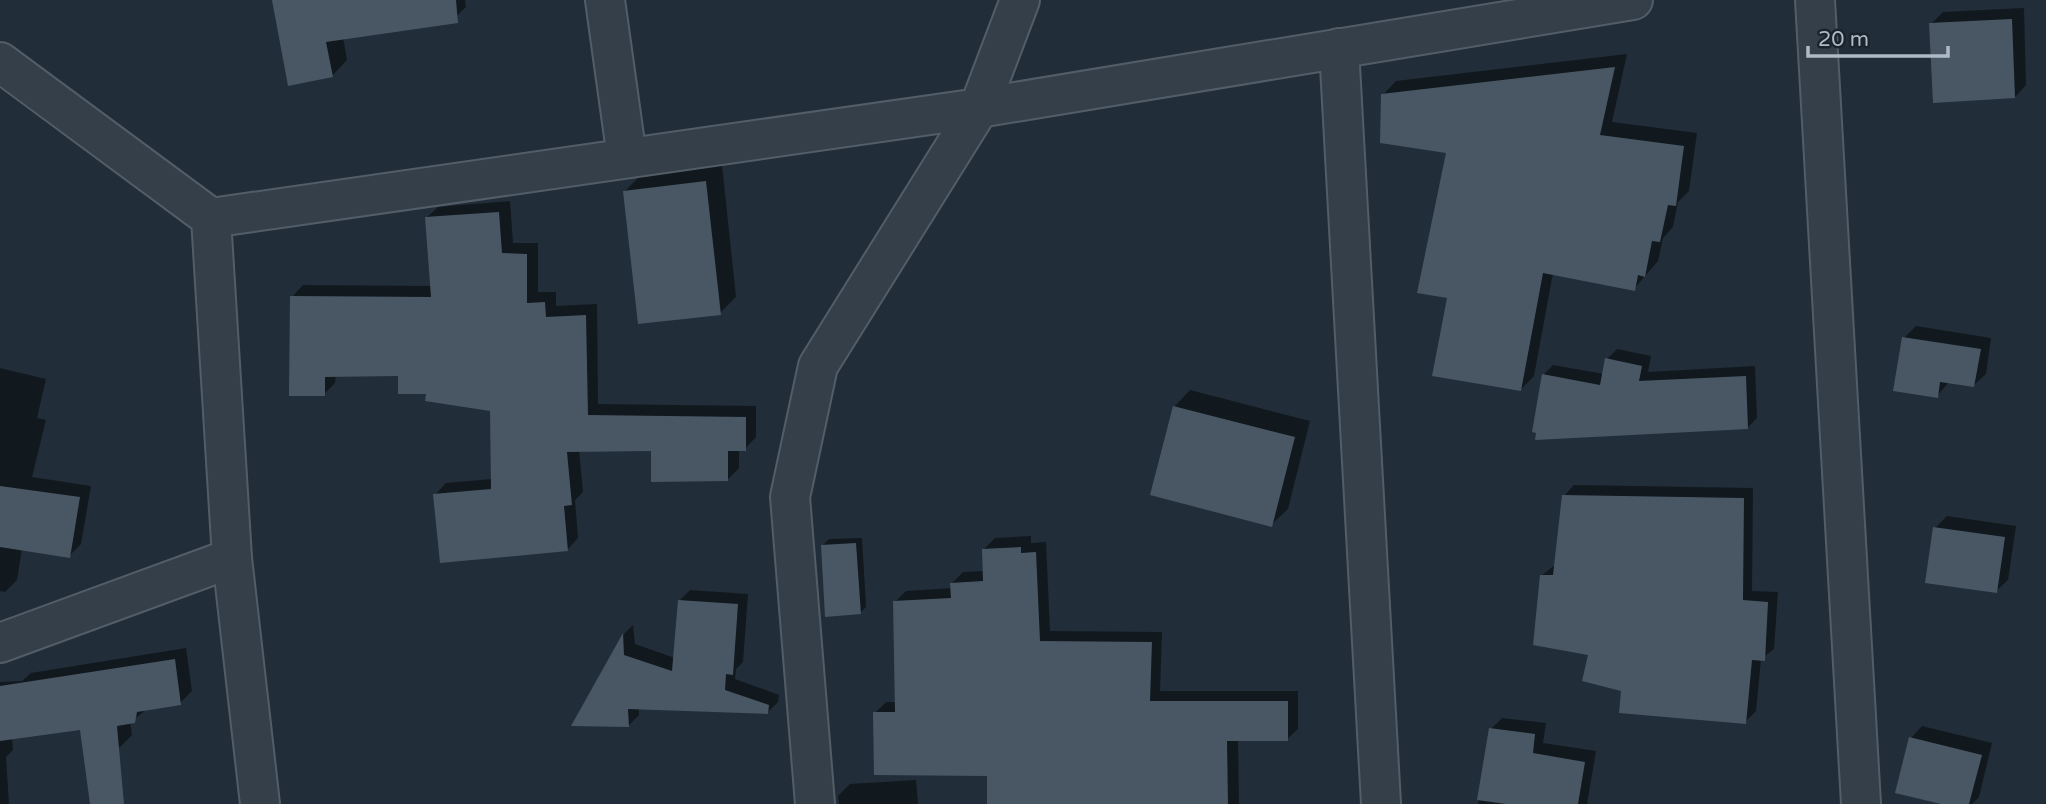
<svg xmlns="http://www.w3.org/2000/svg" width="2046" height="804" font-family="'Varela Round',sans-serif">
  <rect width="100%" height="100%" fill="#212d39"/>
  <g fill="#0007">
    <polygon points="274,0 465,0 466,7 450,22 343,37 347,60 332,76"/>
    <polygon points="2024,8 2026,85 2015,97 1931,24 1943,12"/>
    <polygon points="1627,54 1612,122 1697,133 1689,191 1678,202 1673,227 1663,238 1658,261 1634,289 1553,273 1534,376 1521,389 1449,297 1448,151 1383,95 1396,81"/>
    <polygon points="722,165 736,297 720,313 625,191 641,175"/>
    <polygon points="510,201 513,243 538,243 538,292 556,292 556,306 597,304 598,404 756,406 756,437 745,449 739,449 739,468 727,480 653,449 579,450 583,492 575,500 578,538 567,550 435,495 446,483 492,479 491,409 428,392 400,374 336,375 335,383 324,394 292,297 303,285 432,286 426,218 438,207"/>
    <polygon points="1916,326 1991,338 1986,374 1974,385 1949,382 1937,396 1904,338"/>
    <polygon points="1617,349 1651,356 1648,372 1755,366 1757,418 1747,428 1543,375 1553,365 1604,374 1607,359"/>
    <polygon points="0,368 46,379 37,418 46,420 32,477 91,486 81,544 69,556 22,548 17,580 5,592 0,591"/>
    <polygon points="1190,390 1310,421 1288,509 1271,525 1174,407"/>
    <polygon points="1574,485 1753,488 1752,591 1778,592 1774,649 1761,659 1756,711 1745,722 1623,690 1590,653 1542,575 1555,565 1564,496"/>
    <polygon points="1947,516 2016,526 2008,580 1996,591 1935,528"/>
    <polygon points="1031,536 1031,543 1046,542 1050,631 1162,632 1160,691 1298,691 1298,729 1287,739 1238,739 1239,804 989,804 989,774 875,713 886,702 897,702 895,602 906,591 953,588 952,583 963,572 984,571 984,549 995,538"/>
    <polygon points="862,538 866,607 860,613 823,545 829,539"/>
    <polygon points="690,590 748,594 743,662 736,669 735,679 779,695 778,702 767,713 639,708 639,715 628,726 574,725 624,634 633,625 635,644 675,658 679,601"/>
    <polygon points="186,648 192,691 180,703 146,710 130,722 132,735 120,747 85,752 82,728 12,738 13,750 6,757 9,804 0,804 0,682 22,681 31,673"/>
    <polygon points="1502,718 1546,723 1543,743 1596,751 1587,804 1478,804 1491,729"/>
    <polygon points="1922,726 1992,743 1979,797 1972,804 1949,804 1911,738"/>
    <polygon points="916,780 918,804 839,804 838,796 850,784"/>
  </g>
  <g fill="#495765">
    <polygon points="272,0 456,0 458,23 326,42 333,77 288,86"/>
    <polygon points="2012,19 2015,98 1933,103 1929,23"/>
    <polygon points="1615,67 1600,135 1684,146 1676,206 1668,205 1660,242 1652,241 1645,277 1638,275 1635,291 1543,273 1521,391 1432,376 1447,298 1417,293 1446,153 1380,143 1381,94"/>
    <polygon points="706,181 721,315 638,324 623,191"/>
    <polygon points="499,212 502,253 527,254 527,303 545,302 546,317 586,315 588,415 746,417 746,451 728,451 728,481 651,482 651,451 567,452 572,505 564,506 568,551 440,563 433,494 491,489 490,411 425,401 426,394 398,394 398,376 325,377 325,396 289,396 290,296 431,297 425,217"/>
    <polygon points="1902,337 1981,349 1974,387 1940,382 1938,398 1893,391"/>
    <polygon points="1605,358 1642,366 1639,381 1746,376 1748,429 1535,440 1536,433 1532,432 1542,374 1600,385"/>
    <polygon points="1173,406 1295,437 1272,527 1150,495"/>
    <polygon points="0,486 80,497 70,558 0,547"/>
    <polygon points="1562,495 1744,498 1743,600 1768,602 1765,661 1752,660 1746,724 1619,713 1621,691 1582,681 1588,655 1533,645 1540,575 1553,575"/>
    <polygon points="1933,527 2005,537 1997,593 1925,583"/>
    <polygon points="856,543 861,614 825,617 821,545"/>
    <polygon points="1021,547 1021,553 1036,552 1040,641 1152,642 1150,701 1288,701 1288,741 1227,741 1228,804 987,804 987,776 874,775 873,712 895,712 893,601 951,598 950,583 983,581 982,549"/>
    <polygon points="678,600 738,604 733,675 726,674 725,690 769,705 768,714 628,709 629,727 571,726 623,633 624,655 672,671"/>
    <polygon points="175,659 181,705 137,712 135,723 117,726 124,804 90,804 80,730 0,741 0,686"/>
    <polygon points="1489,728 1535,734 1533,753 1585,762 1578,804 1506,804 1477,800"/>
    <polygon points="1909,737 1982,755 1969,804 1941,804 1895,793"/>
  </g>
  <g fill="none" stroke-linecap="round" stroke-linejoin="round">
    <defs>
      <g id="minor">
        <polyline points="605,0 627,158"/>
        <polyline points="1815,0 1861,804"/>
        <polyline points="1339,48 1381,804"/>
        <polyline points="0,62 211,218"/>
        <polyline points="0,643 232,558"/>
        <polyline points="260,804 232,558 211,218 979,108 1633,0"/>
        <polyline points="815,804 790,497 818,366 979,108 1020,0"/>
      </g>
    </defs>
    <use href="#minor" stroke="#525d67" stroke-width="42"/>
    <use href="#minor" stroke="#353f49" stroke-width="38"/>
  </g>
  <path d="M1808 46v10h140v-10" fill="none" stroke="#afbac5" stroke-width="3.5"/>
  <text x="1818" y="46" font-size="21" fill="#afbac5" stroke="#1a242e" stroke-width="5" paint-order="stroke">20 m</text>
</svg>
